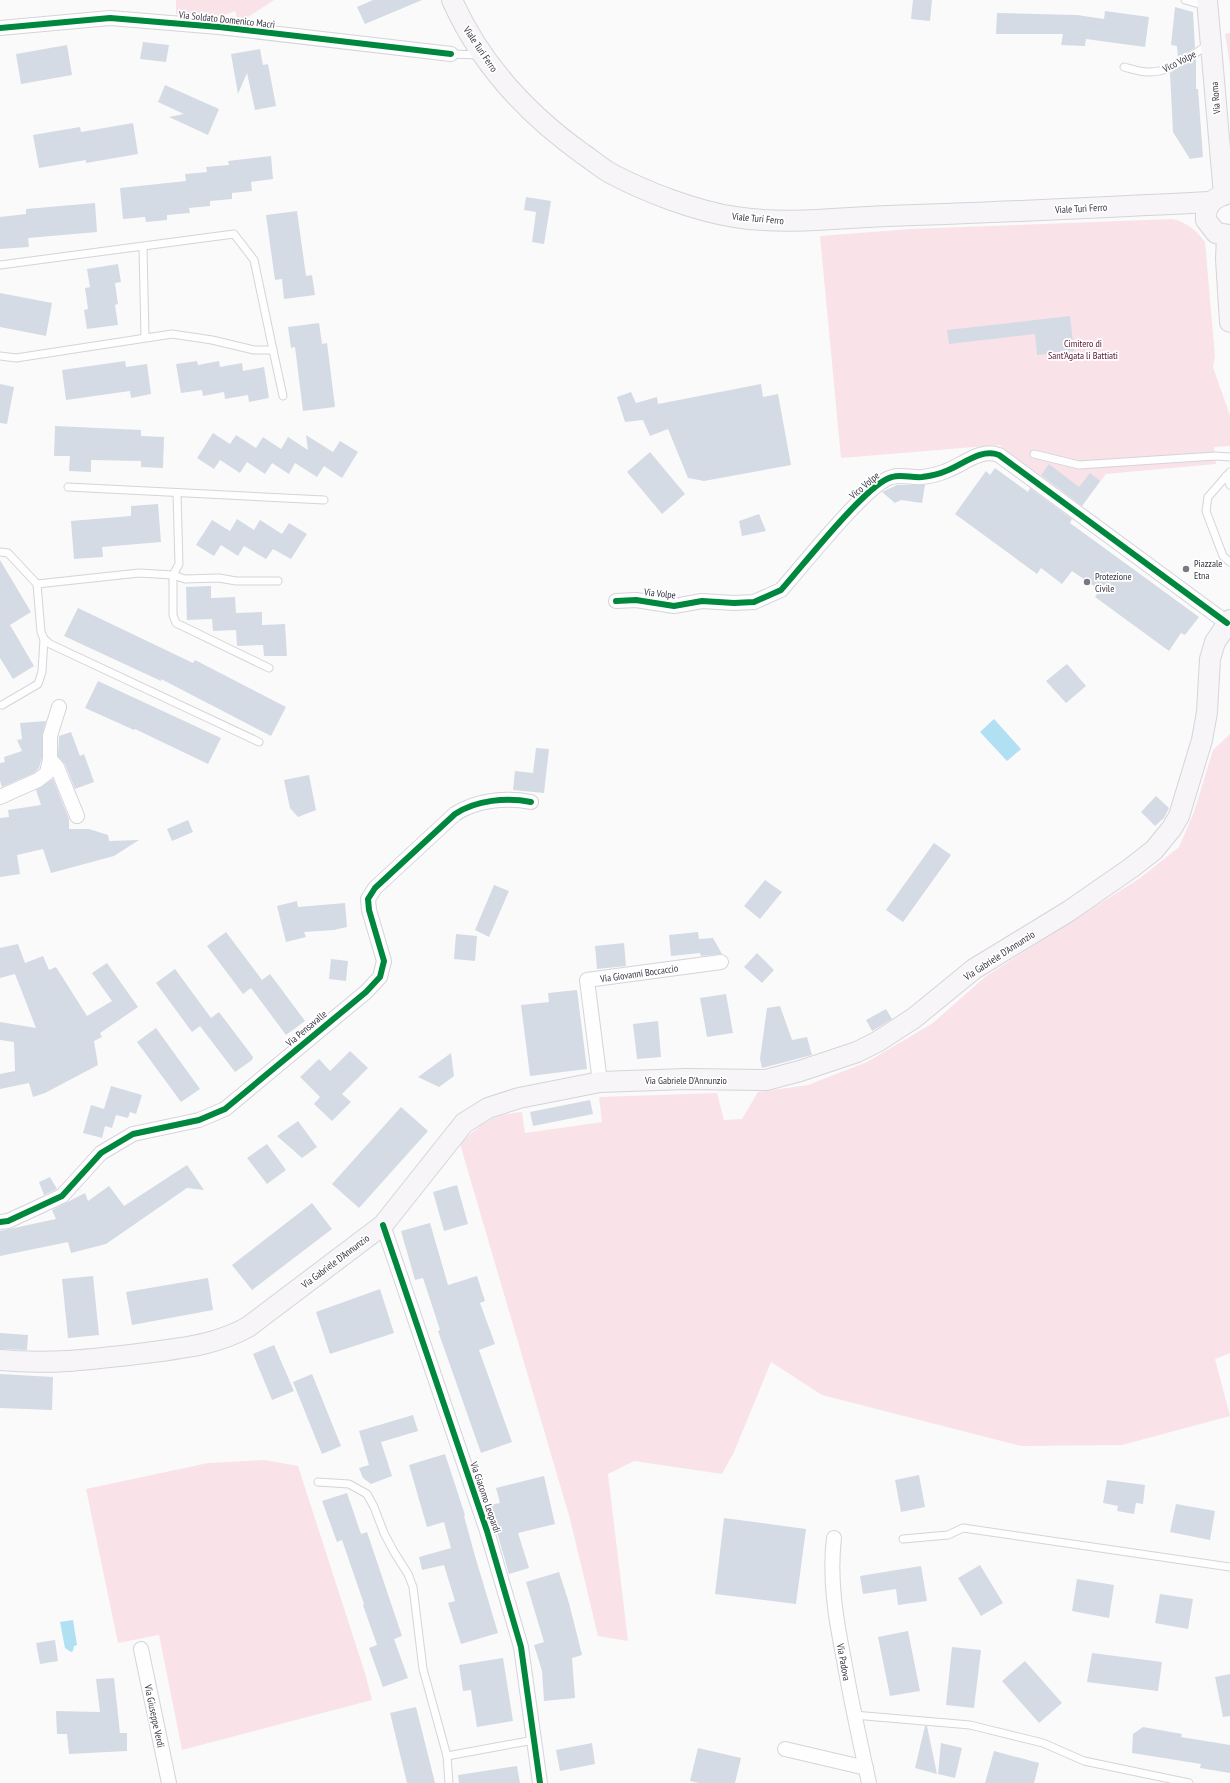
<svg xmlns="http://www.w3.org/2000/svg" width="1230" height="1783" font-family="'PT Sans Narrow',sans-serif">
  <rect width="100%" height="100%" fill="#fafafa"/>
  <g fill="#f9e3e9">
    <polygon points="176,0 274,0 239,23 235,11 218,18 176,14"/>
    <polygon points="1230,33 1230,66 1225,34"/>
    <path d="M1172,219C1187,222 1196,230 1205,242L1215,356L1213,367L1230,416V446L1214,447L1216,464L1106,474L1082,506L999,445L841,458L820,236L911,229Z"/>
    <path d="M1230,734V1353L1215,1359L1230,1416L1122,1445L1021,1446L822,1395L771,1362L734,1452L722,1474L634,1461L608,1474L628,1641L598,1636L570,1519L460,1144C482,1123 491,1115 522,1112L525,1133L602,1122L599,1097L717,1093L724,1120L742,1119L758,1092L808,1085L867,1062L933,1023L986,976L1140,878L1179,847L1194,812L1213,750Z"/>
    <polygon points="264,1460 298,1466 365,1673 372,1700 182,1750 159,1635 118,1643 86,1489 208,1463"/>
  </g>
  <g fill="#b0e0f2">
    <polygon points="994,719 1021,749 1007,761 980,732"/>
    <polygon points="73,1620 77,1645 74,1646 73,1651 71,1652 65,1648 60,1622"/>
  </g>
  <g fill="#d5dbe4">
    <polygon points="373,0 422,0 365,24 357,7"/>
    <polygon points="913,0 932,0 930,21 911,19"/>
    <polygon points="1175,7 1193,12 1195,48 1178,58 1177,46 1171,45"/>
    <polygon points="1105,11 1149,17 1145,47 1086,39 1085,46 1061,45 1063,34 996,34 997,13 1077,15 1104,19"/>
    <polygon points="143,42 169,45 166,62 140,59"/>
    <polygon points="67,45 72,75 21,84 16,54"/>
    <polygon points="260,49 263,65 268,64 276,106 255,110 247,73 238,94 231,54"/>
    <polygon points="1196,59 1196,89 1198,89 1203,157 1190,159 1173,132 1170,73"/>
    <polygon points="165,85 219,109 208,135 169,117 184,114 158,102"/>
    <polygon points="133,123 138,154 86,163 86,160 39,168 33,135 80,127 81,132"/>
    <polygon points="271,156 273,179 251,182 252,191 232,193 232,199 210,201 210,206 189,208 190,213 167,215 167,220 146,222 145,217 123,219 120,188 186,181 185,174 207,172 206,167 229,165 228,161"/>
    <polygon points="526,197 551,201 544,244 532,242 536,212 524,210"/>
    <polygon points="95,203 97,232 28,238 29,247 0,249 0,217 26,214 26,209"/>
    <polygon points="297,211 306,276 312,275 315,295 284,299 282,279 275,280 266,215"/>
    <polygon points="118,264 121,282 115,283 118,304 115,305 118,325 87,329 84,310 88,309 85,288 90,287 87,269"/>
    <polygon points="0,293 52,303 46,336 0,327"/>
    <polygon points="1070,316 1074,351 1037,355 1035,334 949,344 947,330"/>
    <polygon points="319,323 322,344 327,343 335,407 303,411 295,347 291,348 288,327"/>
    <polygon points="125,361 126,367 147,364 151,394 131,398 130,391 66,400 62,370"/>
    <polygon points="197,361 198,365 219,361 220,367 242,363 243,371 264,367 269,398 249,402 248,395 225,399 224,392 203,396 202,390 181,393 176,364"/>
    <polygon points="0,384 14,387 7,424 0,423"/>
    <polygon points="761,384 763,397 778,394 791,465 704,481 688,478 668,429 650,436 643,420 625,422 617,397 631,392 636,403 657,397 658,404"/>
    <polygon points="55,426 141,430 141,436 164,437 163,468 141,467 141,461 91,460 91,472 69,471 70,456 54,456"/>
    <polygon points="213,433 230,444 236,435 256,448 263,437 281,449 288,437 308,450 306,435 333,452 340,441 358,452 342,478 324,466 317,477 295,463 289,474 272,463 265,474 247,462 240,473 220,460 214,469 197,458"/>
    <polygon points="650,452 685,494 662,514 627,472"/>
    <polygon points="1049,464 1079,487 1090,473 1100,481 1082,506 1041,475"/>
    <polygon points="995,468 1028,492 1030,488 1072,519 1070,523 1199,617 1185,635 1181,633 1169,651 1095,597 1100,590 1072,571 1062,584 1041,568 1037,574 955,514 986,471 990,475"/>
    <polygon points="897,485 925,485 922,503 901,500 895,503 882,492"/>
    <polygon points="158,504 161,542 102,547 103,557 74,559 71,521 131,516 131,506"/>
    <polygon points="759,514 766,531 742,536 739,521"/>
    <polygon points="237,519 254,530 260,520 282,534 289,523 307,534 291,559 273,549 266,559 244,546 238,556 221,545 214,556 196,545 212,520 230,531"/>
    <polygon points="0,560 31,612 10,625 34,666 13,679 0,658"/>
    <polygon points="211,586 211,598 235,597 236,613 262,612 262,625 285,624 287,656 264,656 263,645 237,646 236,630 213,631 212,619 187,620 186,587"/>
    <polygon points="78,608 193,663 195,660 286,707 271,736 161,679 161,681 64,636"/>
    <polygon points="1067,664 1086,686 1066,703 1046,681"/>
    <polygon points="98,681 221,738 208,764 135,729 134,730 85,708"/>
    <polygon points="46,721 42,736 42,758 39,768 34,773 2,787 0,781 0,763 5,762 4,757 22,751 17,740 22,739 20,723"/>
    <polygon points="71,732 80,756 84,754 94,782 75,789 65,764 58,756 59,736"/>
    <polygon points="536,748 549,749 544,793 513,790 515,771 533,773"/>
    <polygon points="309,775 316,810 298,817 290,808 284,780"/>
    <polygon points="53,779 69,819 69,829 89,829 108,835 109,841 139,840 114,856 51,873 43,849 17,855 20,874 0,877 0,818 9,817 8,810 41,805 36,790"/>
    <polygon points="1156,796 1169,808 1164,818 1155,826 1141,812"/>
    <polygon points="188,820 193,832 172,841 167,829"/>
    <polygon points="934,843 951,855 903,922 886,910"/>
    <polygon points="765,880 782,892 760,919 744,906"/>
    <polygon points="494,885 509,891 489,937 475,930"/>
    <polygon points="297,901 298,907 345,903 347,927 334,930 304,932 306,937 286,942 277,906"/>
    <polygon points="226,932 262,980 270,974 305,1021 286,1035 251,988 243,994 207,946"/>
    <polygon points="698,932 699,939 713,938 722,954 701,956 700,953 671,956 669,935"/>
    <polygon points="456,934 477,936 475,961 454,959"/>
    <polygon points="624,943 626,966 597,969 595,946"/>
    <polygon points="18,944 25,963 43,956 49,970 56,967 87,1016 112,1001 92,973 107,963 138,1007 100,1033 102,1037 94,1041 98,1065 45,1093 33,1097 29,1083 0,1089 0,1074 15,1071 14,1042 0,1040 0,1022 36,1028 15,974 0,978 0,948"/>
    <polygon points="757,953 774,970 762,983 744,967"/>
    <polygon points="331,959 348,961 346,981 329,979"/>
    <polygon points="175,969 211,1018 219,1012 253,1057 252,1060 235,1072 200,1026 192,1032 156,983"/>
    <polygon points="577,990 587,1069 530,1076 521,1005 549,1002 548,993"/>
    <polygon points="726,994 733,1033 707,1037 700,998"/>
    <polygon points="780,1006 792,1040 807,1037 812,1055 762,1068 760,1059 767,1008"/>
    <polygon points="886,1009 892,1019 872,1031 866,1020"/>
    <polygon points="658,1021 661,1057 637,1059 633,1024"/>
    <polygon points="156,1028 200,1089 181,1102 137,1042"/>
    <polygon points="350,1051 368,1068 342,1094 351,1102 332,1121 314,1104 320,1097 300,1077 319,1059 330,1071"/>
    <polygon points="451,1053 454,1076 439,1087 418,1077"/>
    <polygon points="111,1086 142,1095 136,1114 130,1112 128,1118 116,1115 112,1128 105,1126 102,1138 83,1133 91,1105 104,1109"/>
    <polygon points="590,1100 593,1114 533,1126 530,1112"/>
    <polygon points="401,1107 428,1131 359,1208 332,1184"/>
    <polygon points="298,1121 317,1147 302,1158 277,1136"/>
    <polygon points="267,1144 286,1170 267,1184 247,1158"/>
    <polygon points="187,1165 204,1190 187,1188 106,1244 71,1253 68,1242 0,1256 0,1231 56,1219 52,1210 85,1193 88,1201 109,1186 124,1206"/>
    <polygon points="50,1177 57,1189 44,1195 39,1182"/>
    <polygon points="457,1185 468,1224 444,1231 433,1192"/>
    <polygon points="312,1203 332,1229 252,1290 232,1265"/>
    <polygon points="430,1223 448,1285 477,1276 485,1301 480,1303 495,1344 479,1350 512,1442 481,1453 438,1331 440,1330 423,1278 415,1280 401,1231"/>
    <polygon points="93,1276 99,1335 68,1338 62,1279"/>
    <polygon points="208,1278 213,1310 132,1325 126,1292"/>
    <polygon points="380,1289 394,1333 330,1354 316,1312"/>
    <polygon points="0,1333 28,1335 27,1350 0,1349"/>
    <polygon points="274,1345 294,1391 272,1400 253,1354"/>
    <polygon points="0,1374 53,1377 52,1410 0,1408"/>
    <polygon points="312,1374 341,1446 322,1454 293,1382"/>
    <polygon points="413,1415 418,1431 381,1442 392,1476 371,1484 363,1478 359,1468 369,1465 359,1431"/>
    <polygon points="445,1454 465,1515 464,1516 475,1556 498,1633 461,1644 448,1603 455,1601 444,1565 422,1570 419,1557 451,1548 444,1522 427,1527 409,1465"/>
    <polygon points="919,1475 925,1507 901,1512 895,1480"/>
    <polygon points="544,1476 555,1524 518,1533 529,1568 509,1574 489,1505 500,1503 496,1488"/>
    <polygon points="1107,1480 1145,1485 1143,1504 1136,1503 1134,1514 1117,1511 1118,1506 1103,1503"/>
    <polygon points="347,1493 361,1534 367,1532 402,1636 394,1639 408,1678 383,1687 369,1648 377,1645 363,1605 364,1604 342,1540 337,1542 322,1501"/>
    <polygon points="1176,1504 1215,1511 1210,1540 1170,1532"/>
    <polygon points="724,1518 806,1529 796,1604 715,1594"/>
    <polygon points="980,1565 1003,1603 981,1616 958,1578"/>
    <polygon points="921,1566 927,1601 898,1605 896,1589 863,1594 860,1576"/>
    <polygon points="559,1572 569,1603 582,1655 572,1658 575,1698 544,1701 542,1671 534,1645 544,1642 526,1582"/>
    <polygon points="1077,1579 1114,1585 1109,1618 1072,1611"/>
    <polygon points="1160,1594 1193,1599 1188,1629 1155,1623"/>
    <polygon points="908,1631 920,1691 890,1696 878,1637"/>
    <polygon points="55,1640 58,1661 40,1664 36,1643"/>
    <polygon points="952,1647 981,1650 974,1708 946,1705"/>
    <polygon points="1092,1653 1162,1662 1158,1691 1087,1682"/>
    <polygon points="503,1658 513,1721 477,1727 471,1690 463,1691 459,1665"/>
    <polygon points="1025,1661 1062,1703 1039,1723 1002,1681"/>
    <polygon points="1230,1674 1230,1716 1223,1717 1215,1677"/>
    <polygon points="114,1678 120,1733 127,1733 127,1751 69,1754 67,1734 57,1734 56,1711 100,1712 96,1679"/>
    <polygon points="416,1707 435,1783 407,1783 390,1713"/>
    <polygon points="925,1726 927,1726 937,1774 915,1768"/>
    <polygon points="1143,1727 1182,1734 1181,1737 1230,1745 1230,1773 1200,1768 1201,1764 1132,1753 1133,1734"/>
    <polygon points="592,1743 595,1764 560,1771 556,1750"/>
    <polygon points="941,1743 962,1748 955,1778 938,1774"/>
    <polygon points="698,1748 741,1758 735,1783 699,1783 690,1781"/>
    <polygon points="994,1751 1039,1763 1034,1783 985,1783"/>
    <polygon points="517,1766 520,1783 459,1783 458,1775"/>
  </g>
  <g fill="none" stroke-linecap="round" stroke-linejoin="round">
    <defs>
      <g id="lane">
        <polyline points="1185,0 1206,6"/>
        <polyline points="451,54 479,55"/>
        <path d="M1124,67C1132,69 1140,72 1148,72C1170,73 1190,56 1208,45"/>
        <polyline points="143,247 145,337"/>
        <polyline points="0,265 234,234 254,260 273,350"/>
        <polyline points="0,356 16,358 172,334 212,340 254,350 273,350 283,396"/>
        <polyline points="1034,454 1079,465 1215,456 1230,457"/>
        <polyline points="1230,472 1208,497 1206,511 1223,556 1230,562"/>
        <polyline points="1226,476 1230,485"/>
        <polyline points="68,487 324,500"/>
        <polyline points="0,552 8,553 37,584 139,573 173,575 179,564 177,493"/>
        <polyline points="37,584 41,632 44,639 50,644 259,742"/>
        <polyline points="269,668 176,623 173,615 173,575 185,579 219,578 236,581 278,581"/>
        <polyline points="2,705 38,684 42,672 44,639"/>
        <polyline points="318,1482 349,1484 367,1494 374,1507 384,1533 394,1552 408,1574 413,1587 423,1669 447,1756 449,1783"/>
        <polyline points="903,1539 948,1535 963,1528 1230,1567"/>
        <polyline points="854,1715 970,1725 1043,1743 1084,1761 1189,1783"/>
        <polyline points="447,1756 534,1740"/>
      </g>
      <g id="street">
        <polyline points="0,28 110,18 219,27 451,54"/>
        <path d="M616,601L636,600L674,606L702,601L734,603L754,602L781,590C801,568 868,482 892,477C901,474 912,478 922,477C930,476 939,474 946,471C963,465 980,448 999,455L1227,623"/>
        <polyline points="50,759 57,767 77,816"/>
        <polyline points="0,797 38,780 47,773 50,759 50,736 59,707"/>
        <polyline points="600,1082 587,980 721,962"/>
        <path d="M0,1222L8,1221L62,1196L101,1153L133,1134L199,1120L225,1109L366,992L380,977L384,961L369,910L368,899L375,888L455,814C476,800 507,797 531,802"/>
        <polyline points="383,1225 487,1531 521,1647 540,1783"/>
        <path d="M834,1538C829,1579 836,1620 844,1660C851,1701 860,1742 869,1783"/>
        <polyline points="141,1649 169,1783"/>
        <polyline points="785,1749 866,1768"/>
      </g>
      <g id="secondary">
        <path d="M452,0C480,63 527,114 583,154C592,160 601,168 610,173C646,192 695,211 735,217C785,225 838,218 888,216C996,213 1103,207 1211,202"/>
        <polyline points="1207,0 1224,195"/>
        <path d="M1221,196C1210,200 1205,209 1206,220L1216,233L1230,235"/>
        <polyline points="1227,236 1226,259 1230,322"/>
        <path d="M0,1360C49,1365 97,1359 146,1353C182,1348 216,1345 248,1327L383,1225L464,1123L488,1108L519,1098L600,1082L686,1079L766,1080L800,1071L857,1052L877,1042L914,1018L974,969L1069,911L1131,868L1154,850L1172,828L1179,816L1202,740L1207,712L1210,659L1215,642L1230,620"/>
      </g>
    </defs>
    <use href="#lane" stroke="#d4d4da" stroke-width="9"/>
    <use href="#street" stroke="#d4d4da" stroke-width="16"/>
    <use href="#secondary" stroke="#d4d4da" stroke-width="22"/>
    <use href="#lane" stroke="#fefefe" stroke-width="7"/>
    <use href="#street" stroke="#fefefe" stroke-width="14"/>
    <use href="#secondary" stroke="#f7f5f8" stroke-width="20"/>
    <defs>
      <g id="cycleway">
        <polyline points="0,28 110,18 219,27 451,54"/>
        <path d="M616,601L636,600L674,606L702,601L734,603L754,602L781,590C801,568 868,482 892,477C901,474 912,478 922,477C930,476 939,474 946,471C963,465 980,448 999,455L1227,623"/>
        <path d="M0,1222L8,1221L62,1196L101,1153L133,1134L199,1120L225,1109L366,992L380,977L384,961L369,910L368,899L375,888L455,814C476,800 507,797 531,802"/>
        <polyline points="383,1225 487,1531 521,1647 540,1783"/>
      </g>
    </defs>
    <use href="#cycleway" stroke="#fff" stroke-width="8"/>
    <use href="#cycleway" stroke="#00873e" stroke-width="6"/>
  </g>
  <g fill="#7a7982" stroke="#fff" stroke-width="1.5">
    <circle cx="1186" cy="569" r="4"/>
    <circle cx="1087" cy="582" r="4"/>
  </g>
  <g text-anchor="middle" stroke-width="3.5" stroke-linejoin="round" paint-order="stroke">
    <g font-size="10" fill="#353341" stroke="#fff">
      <text transform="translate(227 19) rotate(6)" y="4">Via Soldato Domenico Macrì</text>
      <text transform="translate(481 49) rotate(56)" y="4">Viale Turi Ferro</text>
      <text transform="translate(1179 61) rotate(-27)" y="4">Vico Volpe</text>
      <text transform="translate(1215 98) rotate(-95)" y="4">Via Roma</text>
      <text transform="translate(1081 208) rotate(-3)" y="4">Viale Turi Ferro</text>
      <text transform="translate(758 218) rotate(5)" y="4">Viale Turi Ferro</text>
      <text transform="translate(864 485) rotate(-40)" y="4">Vico Volpe</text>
      <text transform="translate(660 593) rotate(6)" y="4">Via Volpe</text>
      <text transform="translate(999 955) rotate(-33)" y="4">Via Gabriele D'Annunzio</text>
      <text transform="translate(639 973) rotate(-8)" y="4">Via Giovanni Boccaccio</text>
      <text transform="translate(306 1028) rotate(-40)" y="4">Via Pensavalle</text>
      <text x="686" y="1084">Via Gabriele D'Annunzio</text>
      <text transform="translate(335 1261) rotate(-37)" y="4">Via Gabriele D'Annunzio</text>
      <text transform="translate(486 1497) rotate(71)" y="4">Via Giacomo Leopardi</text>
      <text transform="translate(844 1662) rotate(80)" y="4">Via Padova</text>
      <text transform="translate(155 1716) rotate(78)" y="4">Via Giuseppe Verdi</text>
    </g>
    <g font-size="10" fill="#5a1230" stroke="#fff">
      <text x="1083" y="347">Cimitero di<tspan x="1083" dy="12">Sant'Agata li Battiati</tspan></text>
    </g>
    <g font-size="10" fill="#353341" stroke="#fff" text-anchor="start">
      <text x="1194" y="567">Piazzale<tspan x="1194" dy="12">Etna</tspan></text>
      <text x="1095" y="580">Protezione<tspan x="1095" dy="12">Civile</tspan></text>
    </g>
  </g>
</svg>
